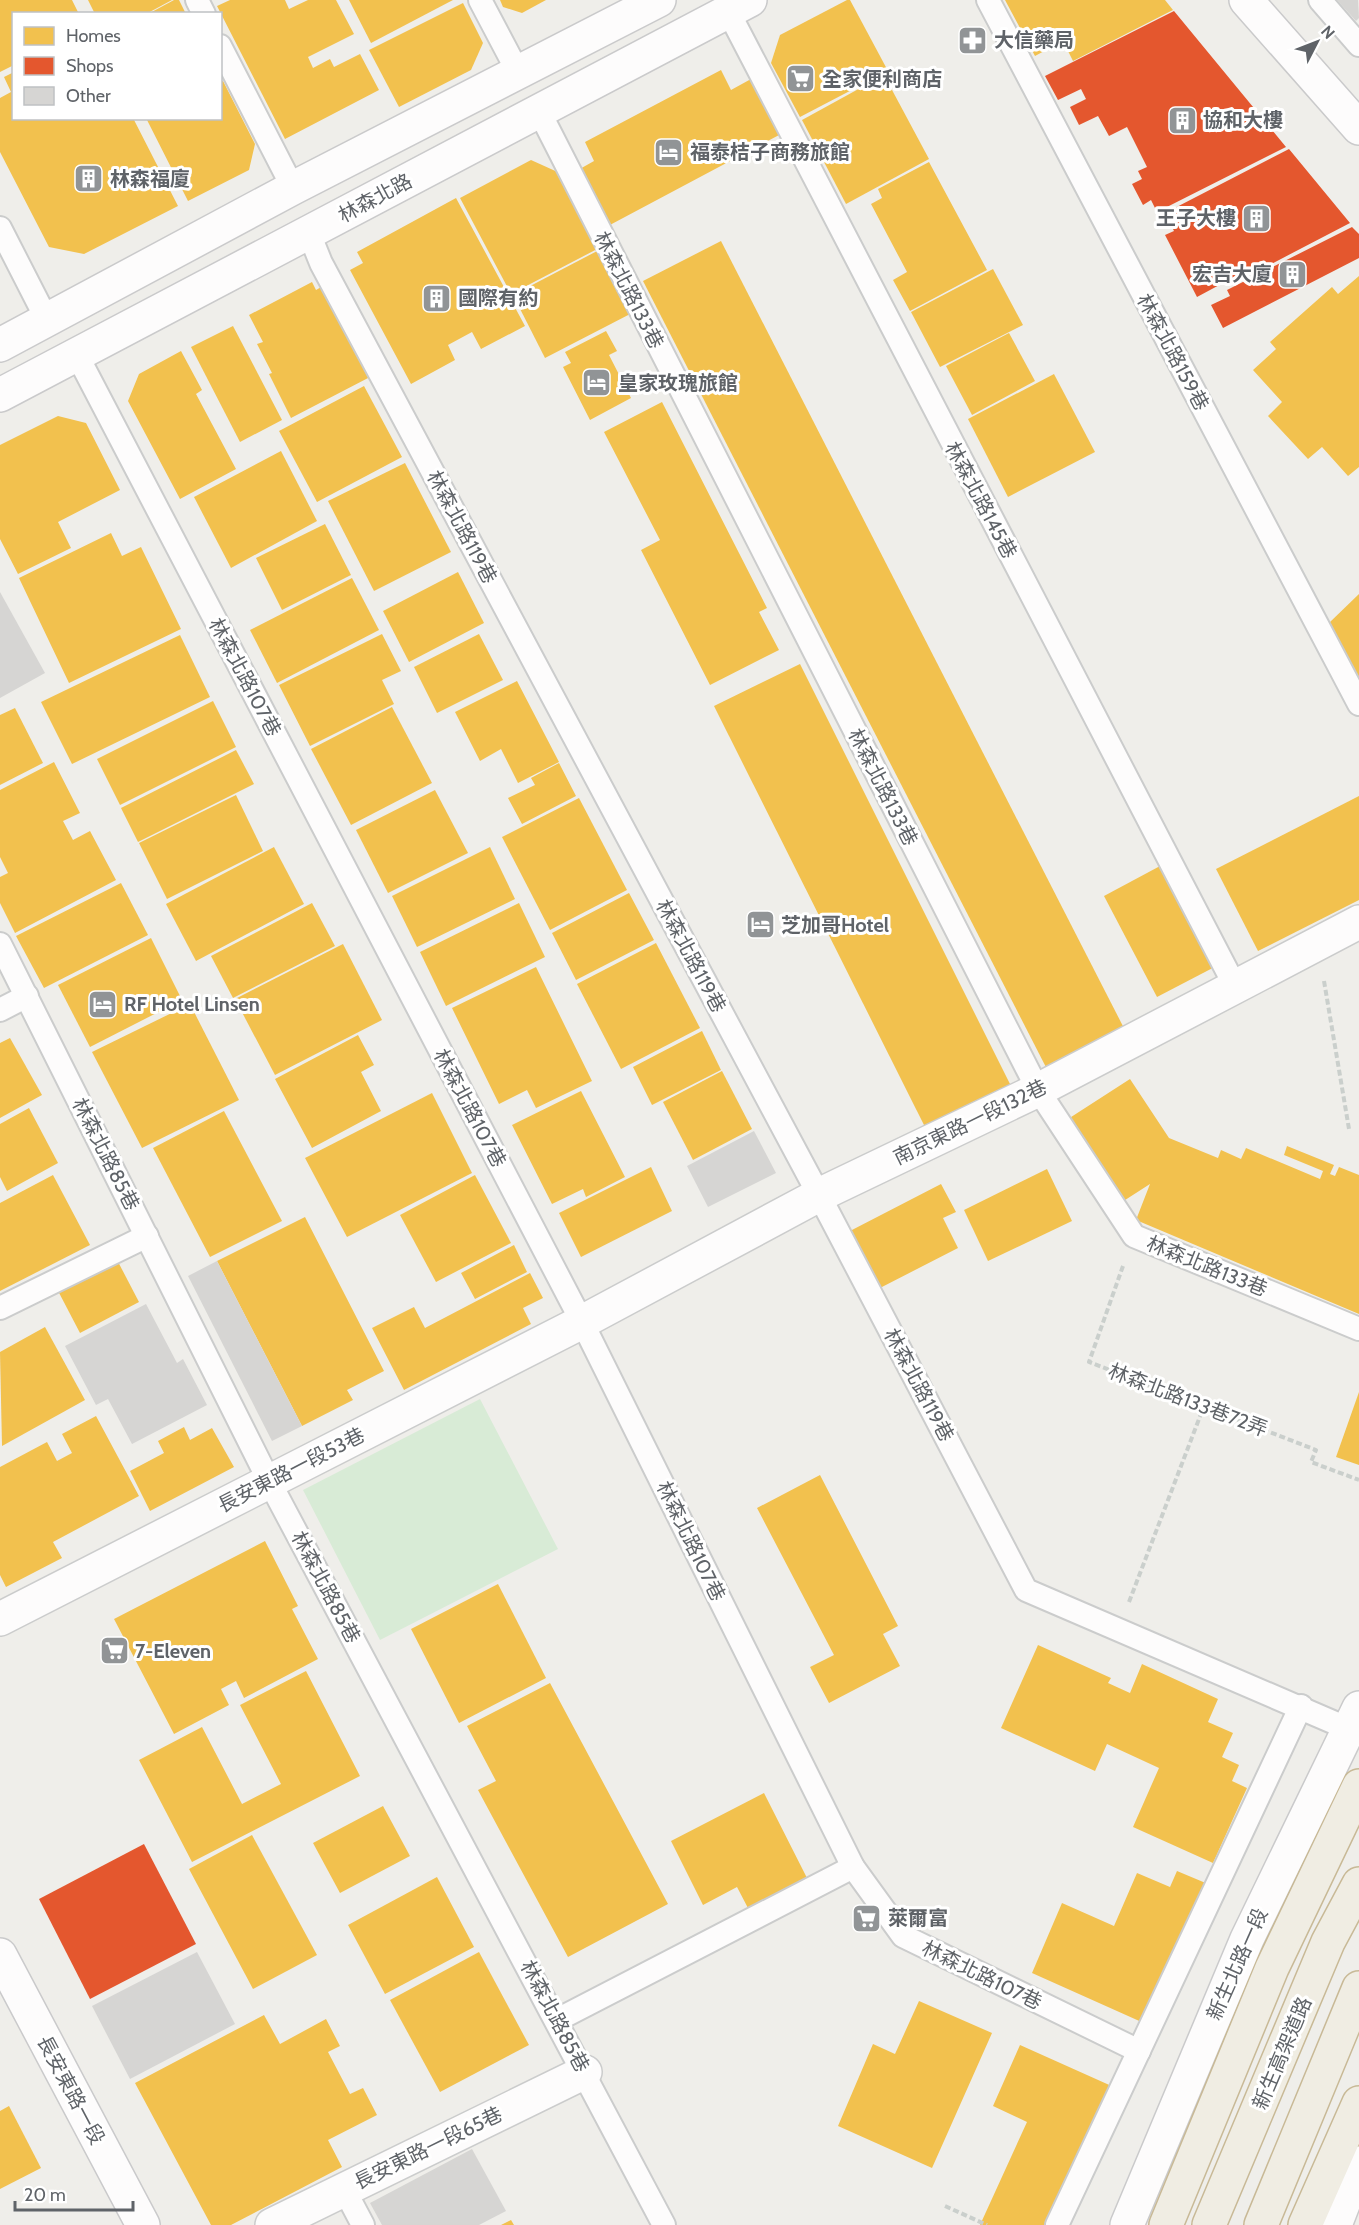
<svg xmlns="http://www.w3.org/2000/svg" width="1359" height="2225" font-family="Cabin,'Noto Sans TC',sans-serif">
  <rect width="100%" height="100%" fill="#efeeea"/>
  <polygon fill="#d8ebd6" points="480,1399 558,1549 380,1640 303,1490"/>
  <g fill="#f2c14e">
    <polygon points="0,0 72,0 79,14 14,14 14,65 0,72"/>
    <polygon points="88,0 172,0 146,14 95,14"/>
    <polygon points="174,0 179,0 186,14 148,14"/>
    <polygon points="230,0 285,0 289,9 308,0 336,0 354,34 308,57 313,68 330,59 334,67 360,54 379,90 285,139 217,6"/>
    <polygon points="349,0 453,0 371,43"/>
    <polygon points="500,0 546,0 522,13 503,7"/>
    <polygon points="847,0 850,0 888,71 800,117 771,63 780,35"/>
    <polygon points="1005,0 1165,0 1173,10 1073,61 1063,41 1035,56"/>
    <polygon points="463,3 483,43 471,70 399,107 369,50"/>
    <polygon points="721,70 731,90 751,79 781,134 608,226 578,170 594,161 585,142"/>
    <polygon points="14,72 14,118 133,118 178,206 84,254 49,247 0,152 0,98 11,92 4,77"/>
    <polygon points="884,75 929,159 846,204 802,120"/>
    <polygon points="223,81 255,144 249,170 188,201 146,118 220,118 220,82"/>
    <polygon points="531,160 562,174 601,247 511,294 460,198"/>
    <polygon points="929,162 987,270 910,311 893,280 907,272 871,204 882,198 878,189"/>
    <polygon points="456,198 525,326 481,349 472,332 448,345 455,360 411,384 350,270 363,263 357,252"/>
    <polygon points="721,241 1128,1036 1050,1075 643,281"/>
    <polygon points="601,249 634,312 545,358 513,295"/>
    <polygon points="993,269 1023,325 940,367 911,312"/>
    <polygon points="1359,276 1359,467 1348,476 1322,447 1308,459 1268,416 1282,402 1253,370 1276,349 1270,342 1332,287 1338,294"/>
    <polygon points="312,282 316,290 323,286 370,377 291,418 269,374 272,373 257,344 263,342 249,315"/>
    <polygon points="233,326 282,420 240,442 191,347"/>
    <polygon points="606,331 617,351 609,355 631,398 590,420 563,367 571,363 565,352"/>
    <polygon points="1009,333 1035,381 972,415 946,366"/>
    <polygon points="181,351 202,390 196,394 236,469 180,499 128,401 139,374"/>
    <polygon points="1054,374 1095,452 1008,497 968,419"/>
    <polygon points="364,386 402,457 317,502 279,431"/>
    <polygon points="662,402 767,608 759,612 779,650 710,685 641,550 660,540 604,432"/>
    <polygon points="58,416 86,423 120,490 58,522 71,548 18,574 0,539 0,445"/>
    <polygon points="281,451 317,521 231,568 194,497"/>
    <polygon points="405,463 451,552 374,591 328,501"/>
    <polygon points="325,524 351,575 282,610 256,558"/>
    <polygon points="111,533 122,556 141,547 181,629 69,683 19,578"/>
    <polygon points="458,572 484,623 409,662 383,611"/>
    <polygon points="352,578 379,630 277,683 250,630"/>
    <polygon points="1359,594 1359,681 1329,623"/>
    <polygon points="382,634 401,671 382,680 394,704 310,746 279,685"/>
    <polygon points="479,634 503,680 437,713 414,667"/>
    <polygon points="180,635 210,697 72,764 41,702"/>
    <polygon points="800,664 1015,1094 930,1137 714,706"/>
    <polygon points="517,681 559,762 518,783 501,749 480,761 455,712"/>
    <polygon points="213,701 236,747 120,805 97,759"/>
    <polygon points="392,707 432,783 351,825 311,749"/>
    <polygon points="15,708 43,763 0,785 0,715"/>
    <polygon points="236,750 254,784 138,842 121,808"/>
    <polygon points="54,762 80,813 63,821 73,840 90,831 116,880 15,933 0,903 0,877 8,873 0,857 0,790"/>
    <polygon points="559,763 576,796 522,824 508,798 535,785 531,778"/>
    <polygon points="435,790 468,853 388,893 356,830"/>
    <polygon points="236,795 263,851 167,899 139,843"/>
    <polygon points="1359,796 1359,900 1258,951 1216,869"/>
    <polygon points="579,798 627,890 550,930 502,837"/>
    <polygon points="274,847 304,904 196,961 166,904"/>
    <polygon points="490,847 515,899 417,947 392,896"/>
    <polygon points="1175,858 1228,960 1157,997 1104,896"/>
    <polygon points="121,883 148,935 44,988 16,936"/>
    <polygon points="629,893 654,940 576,980 552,933"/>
    <polygon points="312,903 335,946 233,998 211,956"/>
    <polygon points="519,903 545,957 446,1006 420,952"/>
    <polygon points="151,938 182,1000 90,1047 58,985"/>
    <polygon points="656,943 700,1028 621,1069 577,984"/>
    <polygon points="343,944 382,1020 275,1075 235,999"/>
    <polygon points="536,967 592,1081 536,1108 527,1090 499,1104 452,1008"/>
    <polygon points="190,1004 239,1100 142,1148 92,1052"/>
    <polygon points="702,1031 721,1070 652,1105 633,1067"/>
    <polygon points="358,1035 374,1065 361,1072 381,1111 312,1148 275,1079"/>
    <polygon points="10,1038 42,1095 0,1118 0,1043"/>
    <polygon points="722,1071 752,1129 693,1160 663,1102"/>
    <polygon points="1130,1079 1169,1138 1218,1158 1221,1150 1241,1159 1246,1148 1320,1179 1323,1171 1284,1155 1287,1146 1334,1165 1330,1174 1335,1176 1339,1167 1359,1175 1359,1314 1136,1220 1150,1184 1122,1202 1068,1119"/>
    <polygon points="581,1091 625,1177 586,1197 583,1189 552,1204 512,1125"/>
    <polygon points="432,1093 472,1173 347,1237 305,1158"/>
    <polygon points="29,1108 58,1163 7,1191 0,1177 0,1124"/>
    <polygon points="224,1111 282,1221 210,1257 153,1148"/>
    <polygon points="651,1167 672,1211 581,1257 559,1213"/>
    <polygon points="1047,1169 1072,1221 988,1261 964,1210"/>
    <polygon points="53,1175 90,1245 0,1291 0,1203"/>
    <polygon points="475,1175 511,1243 436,1282 400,1215"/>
    <polygon points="941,1184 956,1212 943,1218 958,1248 880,1288 850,1231"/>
    <polygon points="305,1217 384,1371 347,1390 353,1400 302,1426 217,1261"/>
    <polygon points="514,1245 527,1272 475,1299 461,1273"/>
    <polygon points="115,1256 139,1302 80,1333 56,1287"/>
    <polygon points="530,1273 543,1298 523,1308 531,1324 404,1390 372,1328 414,1307 425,1328"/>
    <polygon points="45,1327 85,1400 2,1446 0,1352"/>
    <polygon points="1359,1392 1359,1465 1336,1457"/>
    <polygon points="96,1416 139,1496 53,1542 62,1558 6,1587 0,1575 0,1467 47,1442 57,1461 72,1453 62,1434"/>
    <polygon points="184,1427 190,1440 212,1428 234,1467 150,1511 130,1471 164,1453 158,1441"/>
    <polygon points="820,1475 898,1626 883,1634 900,1666 829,1703 810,1667 834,1655 757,1508"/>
    <polygon points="265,1541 298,1606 292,1609 318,1659 244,1698 236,1681 221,1689 229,1705 174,1734 114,1619"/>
    <polygon points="498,1584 546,1678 459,1723 411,1629"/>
    <polygon points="1038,1645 1111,1678 1108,1683 1130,1693 1142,1664 1218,1699 1208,1722 1233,1733 1222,1757 1239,1765 1232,1781 1247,1788 1213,1863 1133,1827 1159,1768 1107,1744 1095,1771 1001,1728"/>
    <polygon points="306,1671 360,1776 192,1862 139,1760 202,1727 242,1804 281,1784 240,1705"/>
    <polygon points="550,1683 668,1904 568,1957 478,1790 496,1781 467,1726"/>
    <polygon points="764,1793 808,1880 749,1910 737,1887 703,1905 671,1841"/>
    <polygon points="383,1806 410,1856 340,1893 313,1843"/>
    <polygon points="252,1835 317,1955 253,1989 189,1869"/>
    <polygon points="1177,1871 1208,1884 1146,2024 1032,1973 1062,1903 1114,1926 1137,1873 1170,1887"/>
    <polygon points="437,1877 474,1947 385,1994 348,1925"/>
    <polygon points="479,1952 529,2045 440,2092 390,2000"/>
    <polygon points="919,2001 992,2033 932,2168 838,2126 873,2044 895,2054"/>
    <polygon points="264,2015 280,2044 326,2019 340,2046 328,2052 350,2094 363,2088 377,2115 328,2140 342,2167 231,2225 211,2225 135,2083"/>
    <polygon points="1020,2045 1116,2088 1054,2225 980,2225 1027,2122 993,2106"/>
    <polygon points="9,2106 41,2168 0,2189 0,2111"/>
    <polygon points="511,2220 514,2225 501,2225"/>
  </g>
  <g fill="#e4572e">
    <polygon points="1174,11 1286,147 1157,212 1151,200 1143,205 1132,184 1142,179 1138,171 1147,167 1127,127 1109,136 1098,116 1079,125 1070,107 1086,99 1081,89 1058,100 1045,76"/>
    <polygon points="1289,149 1350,223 1254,273 1251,268 1197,297 1165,235 1174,231 1165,213"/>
    <polygon points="1352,227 1359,234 1359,258 1223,328 1211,305 1230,296 1227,290"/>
    <polygon points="144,1844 196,1944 90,1999 39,1899"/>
  </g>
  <g fill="#d6d5d3">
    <polygon points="1337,0 1358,0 1359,18 1356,21"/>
    <polygon points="0,592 45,673 0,698"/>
    <polygon points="754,1131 776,1173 708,1207 687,1166"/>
    <polygon points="217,1261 302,1426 272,1441 188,1276"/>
    <polygon points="146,1304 177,1363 183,1359 207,1405 132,1444 108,1399 96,1405 65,1346"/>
    <polygon points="197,1952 235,2024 130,2079 92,2006"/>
    <polygon points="472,2149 506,2211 479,2225 382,2225 370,2203"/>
  </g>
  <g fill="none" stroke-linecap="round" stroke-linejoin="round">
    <defs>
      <g id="lane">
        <polyline points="197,0 204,14"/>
        <polyline points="480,0 519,74"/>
        <polyline points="988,0 1359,704"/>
        <polyline points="1320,0 1359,45"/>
        <polyline points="728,11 1236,988"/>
        <polyline points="220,46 293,188"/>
        <polyline points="539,111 1038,1090 1134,1236 1359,1329"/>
        <polyline points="0,228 47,320"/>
        <polyline points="309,233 321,263 819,1195 1026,1590 1349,1729"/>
        <polyline points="77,355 582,1322 853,1867 903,1936 1139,2051"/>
        <polyline points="0,944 269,1481 664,2225"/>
        <polyline points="0,1010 27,996"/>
        <polyline points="0,1308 147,1236"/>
        <polyline points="557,2020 853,1867"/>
        <polyline points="344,2189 363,2225"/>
        <polyline points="1057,2225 1301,1706"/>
      </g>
      <g id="street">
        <polyline points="0,1619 582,1322 819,1195 1038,1090 1359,922"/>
        <polyline points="272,2225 585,2072"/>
      </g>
      <g id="secondary">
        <polyline points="1246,0 1359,128"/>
        <polyline points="0,345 293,188 659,0"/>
        <polyline points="0,395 750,0"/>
        <polyline points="0,1955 143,2225"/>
        <polyline points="1127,2225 1247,1939 1359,1708"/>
        <polyline points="1335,2225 1359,2163"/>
      </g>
      <g id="highway">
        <polyline points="1166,2225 1272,1968 1359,1786"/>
        <polyline points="1209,2225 1328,1942 1359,1884"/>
        <polyline points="1261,2225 1359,1988"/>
        <polyline points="1305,2225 1359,2103"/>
      </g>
    </defs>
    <use href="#lane" stroke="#cbcccc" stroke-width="26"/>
    <use href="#street" stroke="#cbcccc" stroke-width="36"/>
    <use href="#secondary" stroke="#cacacb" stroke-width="36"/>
    <use href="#highway" stroke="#c8b996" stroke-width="36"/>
    <g stroke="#cacfcc" stroke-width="4" stroke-dasharray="6 3" stroke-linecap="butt">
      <polyline points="1324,981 1349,1129"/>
      <polyline points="1123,1266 1089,1362 1316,1450 1311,1462 1359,1480"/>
      <polyline points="1129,1602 1204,1406"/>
      <polyline points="945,2206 987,2225"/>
    </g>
    <use href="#lane" stroke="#fdfcfc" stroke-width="22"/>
    <use href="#street" stroke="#fdfcfc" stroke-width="33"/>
    <use href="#secondary" stroke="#fdfcfc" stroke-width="33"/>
    <use href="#highway" stroke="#f0ede3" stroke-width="33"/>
  </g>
  <defs>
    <symbol id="pharmacy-square" viewBox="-11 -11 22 22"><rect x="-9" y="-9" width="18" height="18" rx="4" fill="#919496" stroke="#fff"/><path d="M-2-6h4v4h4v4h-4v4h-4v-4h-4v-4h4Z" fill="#fff"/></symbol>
    <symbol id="supermarket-square" viewBox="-11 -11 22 22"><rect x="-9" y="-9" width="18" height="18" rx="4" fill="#919496" stroke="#fff"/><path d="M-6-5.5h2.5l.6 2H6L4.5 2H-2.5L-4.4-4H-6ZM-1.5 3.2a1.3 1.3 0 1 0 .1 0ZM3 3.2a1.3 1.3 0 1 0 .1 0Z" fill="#fff"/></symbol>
    <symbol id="building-square" viewBox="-11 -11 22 22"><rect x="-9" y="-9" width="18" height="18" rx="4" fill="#919496" stroke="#fff"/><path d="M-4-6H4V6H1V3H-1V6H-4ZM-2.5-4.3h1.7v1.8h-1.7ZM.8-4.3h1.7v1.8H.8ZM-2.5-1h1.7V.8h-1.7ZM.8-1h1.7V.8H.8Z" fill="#fff"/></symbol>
    <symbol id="hotel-square" viewBox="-11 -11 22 22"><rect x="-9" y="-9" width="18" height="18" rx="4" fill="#919496" stroke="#fff"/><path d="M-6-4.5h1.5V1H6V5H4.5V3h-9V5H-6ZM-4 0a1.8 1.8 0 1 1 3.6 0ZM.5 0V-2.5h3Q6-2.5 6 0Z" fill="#fff"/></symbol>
  </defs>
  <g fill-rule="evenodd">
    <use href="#pharmacy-square" x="956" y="24" width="33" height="33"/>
    <use href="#supermarket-square" x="784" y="62" width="33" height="33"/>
    <use href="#building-square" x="1166" y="104" width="33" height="33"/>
    <use href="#hotel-square" x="652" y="136" width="33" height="33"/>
    <use href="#building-square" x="72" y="162" width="33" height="33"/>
    <use href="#building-square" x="1240" y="202" width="33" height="33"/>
    <use href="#building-square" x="1276" y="258" width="33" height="33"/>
    <use href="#building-square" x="420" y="282" width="33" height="33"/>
    <use href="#hotel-square" x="580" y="366" width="33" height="33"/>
    <use href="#hotel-square" x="744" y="908" width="33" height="33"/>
    <use href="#hotel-square" x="86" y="988" width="33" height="33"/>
    <use href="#supermarket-square" x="98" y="1634" width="33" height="33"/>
    <use href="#supermarket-square" x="850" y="1902" width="33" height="33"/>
  </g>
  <g text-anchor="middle" stroke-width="6" stroke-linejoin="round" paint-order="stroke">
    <g font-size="20" font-weight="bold" fill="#5f6368" stroke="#fff" text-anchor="start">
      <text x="994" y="47">大信藥局</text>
      <text x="822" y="86">全家便利商店</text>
      <text x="1203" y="127">協和大樓</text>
      <text x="690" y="159">福泰桔子商務旅館</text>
      <text x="110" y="186">林森福廈</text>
      <text x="1236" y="225" text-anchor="end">王子大樓</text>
      <text x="1272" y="281" text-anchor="end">宏吉大廈</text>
      <text x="458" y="305">國際有約</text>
      <text x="618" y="390">皇家玫瑰旅館</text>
      <text x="781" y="932">芝加哥Hotel</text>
      <text x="124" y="1011">RF Hotel Linsen</text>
      <text x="135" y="1658">7-Eleven</text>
      <text x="888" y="1925">萊爾富</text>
    </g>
    <g font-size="20" fill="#5f6368" stroke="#fff">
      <text transform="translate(375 198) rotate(-28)" y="7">林森北路</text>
      <text transform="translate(629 290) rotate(63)" y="7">林森北路133巷</text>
      <text transform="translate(1173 352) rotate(62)" y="7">林森北路159巷</text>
      <text transform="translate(981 500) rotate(62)" y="7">林森北路145巷</text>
      <text transform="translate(462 527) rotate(62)" y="7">林森北路119巷</text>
      <text transform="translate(245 677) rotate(62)" y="7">林森北路107巷</text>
      <text transform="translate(883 787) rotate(63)" y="7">林森北路133巷</text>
      <text transform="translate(691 956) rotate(62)" y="7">林森北路119巷</text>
      <text transform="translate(470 1108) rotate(62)" y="7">林森北路107巷</text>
      <text transform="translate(970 1122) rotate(-26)" y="7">南京東路一段132巷</text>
      <text transform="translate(106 1154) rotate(63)" y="7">林森北路85巷</text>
      <text transform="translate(1207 1266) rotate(22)" y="7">林森北路133巷</text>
      <text transform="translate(919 1385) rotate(62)" y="7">林森北路119巷</text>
      <text transform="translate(1188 1400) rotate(21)" y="7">林森北路133巷72弄</text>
      <text transform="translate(291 1470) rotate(-27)" y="7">長安東路一段53巷</text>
      <text transform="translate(691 1541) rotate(64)" y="7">林森北路107巷</text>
      <text transform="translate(326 1587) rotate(62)" y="7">林森北路85巷</text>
      <text transform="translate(1237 1964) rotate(-66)" y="7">新生北路一段</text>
      <text transform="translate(982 1975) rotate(26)" y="7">林森北路107巷</text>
      <text transform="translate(555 2016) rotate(62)" y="7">林森北路85巷</text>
      <text transform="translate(1282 2053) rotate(-67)" y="7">新生高架道路</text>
      <text transform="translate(71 2090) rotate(62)" y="7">長安東路一段</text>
      <text transform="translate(428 2148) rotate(-26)" y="7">長安東路一段65巷</text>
    </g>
  </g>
  <rect x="12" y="12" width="210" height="108" fill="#ffffff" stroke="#bfc1c3" stroke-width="1.5"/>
  <rect x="24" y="27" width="30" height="18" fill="#f2c14e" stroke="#bfc1c3" stroke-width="1.5"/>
  <text x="66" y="42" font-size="18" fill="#5f6368">Homes</text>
  <rect x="24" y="57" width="30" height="18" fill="#e4572e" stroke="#bfc1c3" stroke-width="1.5"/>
  <text x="66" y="72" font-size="18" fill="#5f6368">Shops</text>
  <rect x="24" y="87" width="30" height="18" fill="#d6d5d3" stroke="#bfc1c3" stroke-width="1.5"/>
  <text x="66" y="102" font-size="18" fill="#5f6368">Other</text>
  <g transform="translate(1317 42) rotate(48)" stroke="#ffffff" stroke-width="4.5" paint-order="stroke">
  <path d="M0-4.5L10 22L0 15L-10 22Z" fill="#5f6368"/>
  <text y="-9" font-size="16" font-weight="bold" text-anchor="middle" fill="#5f6368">N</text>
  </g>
  <path d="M15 2201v9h118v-9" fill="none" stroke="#5f6368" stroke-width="3"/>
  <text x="24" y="2201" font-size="18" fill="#5f6368" stroke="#ffffff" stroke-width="4.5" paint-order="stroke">20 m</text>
</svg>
